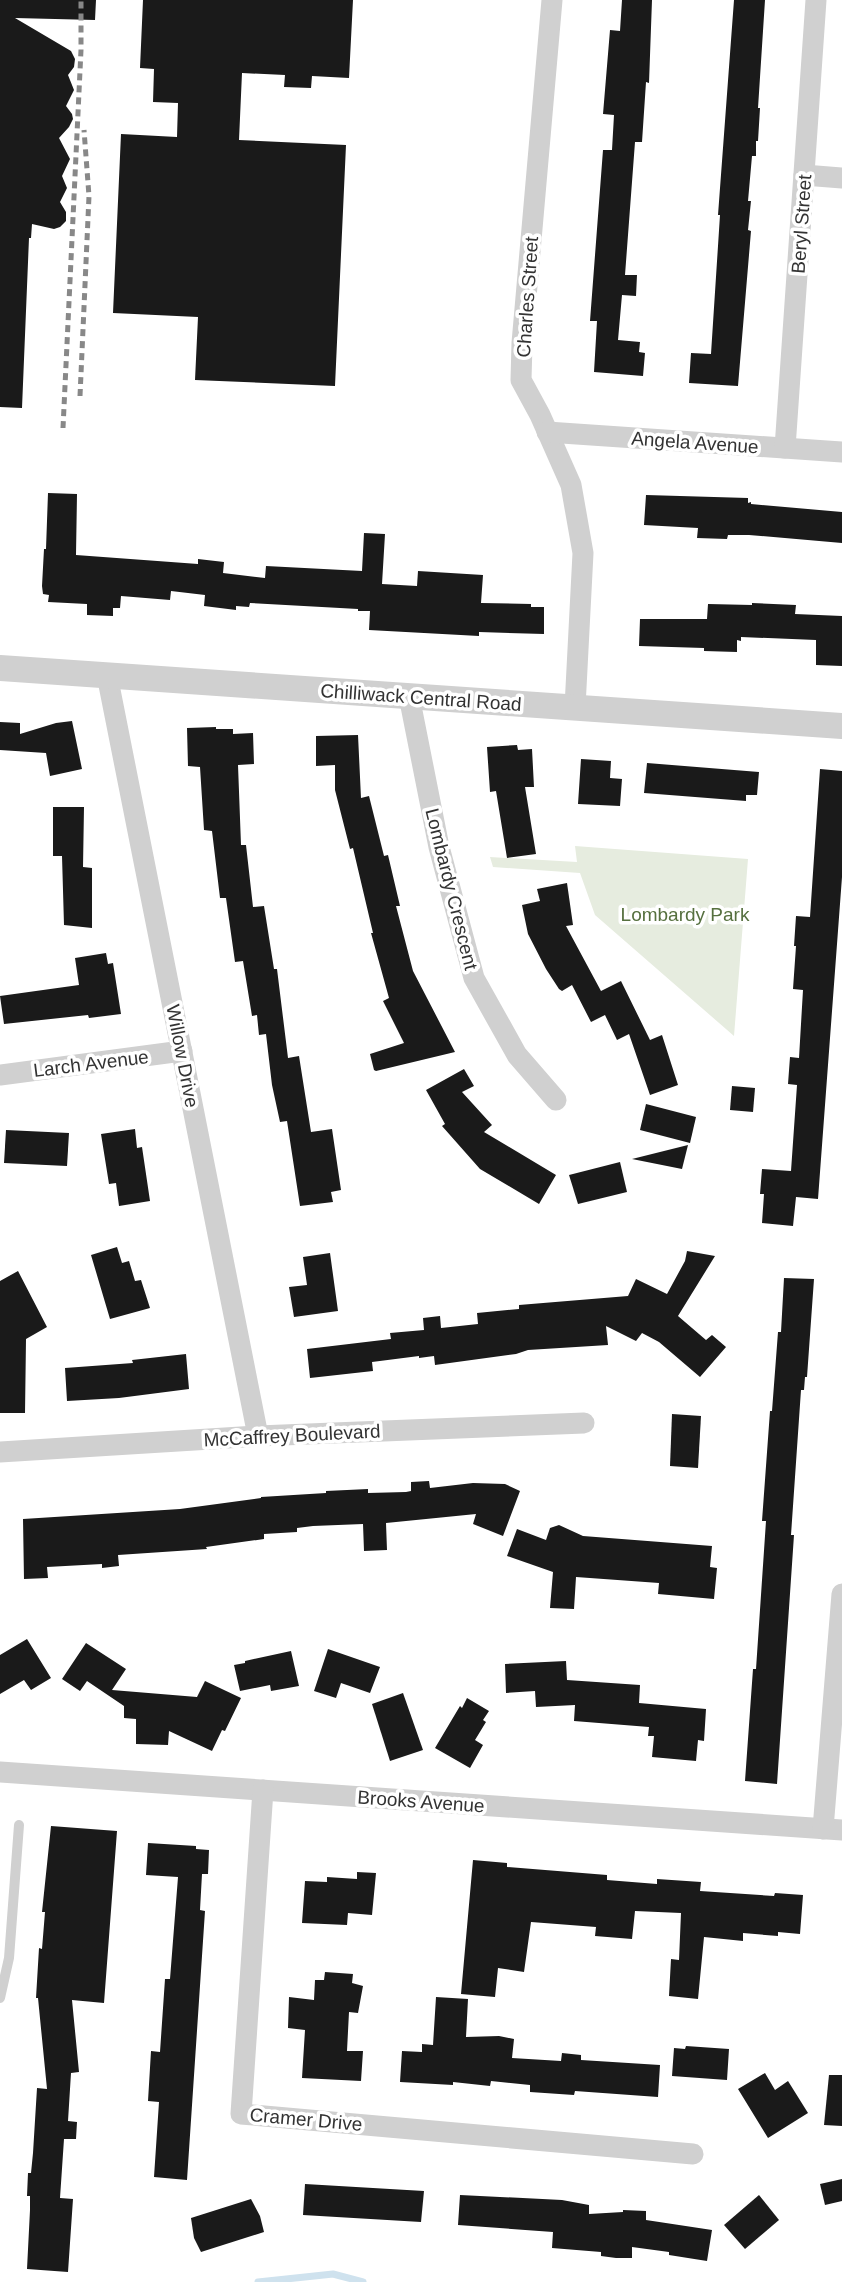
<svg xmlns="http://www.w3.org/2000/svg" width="842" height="2282" font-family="Helvetica,sans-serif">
  <rect width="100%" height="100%" fill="#fff"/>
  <polygon fill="#e6ecdf" points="575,846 748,859 734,1036 595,915 580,873 493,867 490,857 577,862"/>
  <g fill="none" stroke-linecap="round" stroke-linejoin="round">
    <polyline stroke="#cfe2ee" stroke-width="7" points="258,2282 333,2274 363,2282"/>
  </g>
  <g fill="#1a1a1a">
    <polygon points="0,0 96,0 95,20 15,18 71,51 75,59 74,67 68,75 74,90 66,106 72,114 73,119 69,127 59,138 70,159 62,176 67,188 60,202 66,212 66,221 60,227 54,229 32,224 31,238 29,238 22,408 0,407"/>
    <polygon points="143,0 353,0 349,78 312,76 311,88 284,87 285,75 242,73 239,140 346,145 335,386 195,380 198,317 113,313 121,134 177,137 178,103 153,102 154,69 140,68"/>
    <polygon points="622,0 652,0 649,83 646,82 642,142 635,142 625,275 637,275 636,296 622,295 618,340 640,342 639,352 645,353 643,376 594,372 597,321 590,321 603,150 612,150 614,115 603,114 610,30 620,31"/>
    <polygon points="734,0 765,0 758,108 760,108 758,141 756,141 756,156 752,156 748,201 751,201 748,230 751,231 738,386 689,383 691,353 711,354 720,215 718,215"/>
    <polygon points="48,493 77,494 76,555 198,564 198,559 224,562 223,573 265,578 266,566 362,571 364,533 385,534 382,584 417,586 418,571 483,575 481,603 531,604 531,607 544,607 544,634 479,632 479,636 369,630 370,611 358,611 358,609 250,603 249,607 236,606 236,610 204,606 205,595 171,591 170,600 121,596 120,608 113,608 113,616 87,615 87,604 48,602 49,595 43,594 42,586 44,549 46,549"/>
    <polygon points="646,495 748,498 748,503 751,502 751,504 842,512 842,543 749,535 728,535 727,539 697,538 698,528 644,525"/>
    <polygon points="752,603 796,605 795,614 842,616 842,666 816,665 816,640 741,637 741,641 737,640 737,652 704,651 704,648 639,646 640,619 707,619 708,604 752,605"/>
    <polygon points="72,721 82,769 50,776 46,753 0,750 0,722 20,723 20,734 56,723"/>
    <polygon points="216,727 216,729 233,729 233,734 253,733 254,764 238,765 241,845 246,845 253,907 264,906 274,969 277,969 288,1058 299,1056 311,1132 332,1129 341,1190 331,1192 333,1202 300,1206 287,1121 280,1122 272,1085 266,1034 259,1035 257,1015 252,1016 243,961 235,962 226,898 220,898 212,831 204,830 200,767 188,766 187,728"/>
    <polygon points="358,735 361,798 369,796 384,856 388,855 400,906 396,906 413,971 455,1052 376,1071 374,1070 370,1054 404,1043 383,1001 389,998 371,933 373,933 353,848 350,849 335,790 335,765 316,766 316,736"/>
    <polygon points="517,745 518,750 532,749 534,787 525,787 536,854 507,858 496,791 490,792 487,747"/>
    <polygon points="581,759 611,761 610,778 622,779 620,806 578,804"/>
    <polygon points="647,763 759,772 757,795 746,795 746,801 644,793"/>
    <polygon points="820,769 842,771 842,877 818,1199 796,1197 793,1226 762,1223 764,1194 760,1194 762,1169 791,1171 797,1085 788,1084 790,1057 799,1058 803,990 793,989 796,946 794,946 796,916 810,917"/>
    <polygon points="53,807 84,807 83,867 92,868 92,928 64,925 62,856 53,856"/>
    <polygon points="567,883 573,925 566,926 601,991 621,981 650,1040 662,1035 678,1085 650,1095 629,1034 617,1040 605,1015 591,1022 572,985 562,991 559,989 546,969 528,934 522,905 540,901 537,889"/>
    <polygon points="106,953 108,964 113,963 121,1014 89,1018 88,1015 4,1024 0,996 79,985 75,958"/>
    <polygon points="464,1069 474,1086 462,1092 492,1125 484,1132 556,1175 539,1204 480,1169 442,1126 445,1124 426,1090"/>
    <polygon points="732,1086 755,1088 753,1112 730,1110"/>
    <polygon points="646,1104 696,1117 690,1143 640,1130"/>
    <polygon points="135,1129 137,1148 142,1147 150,1201 119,1206 116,1183 109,1184 101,1134"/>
    <polygon points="6,1130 69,1133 67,1166 4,1163"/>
    <polygon points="688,1145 682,1169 632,1159"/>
    <polygon points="620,1162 627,1192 578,1204 569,1175"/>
    <polygon points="117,1247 122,1263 129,1261 135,1281 141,1280 150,1308 110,1319 91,1255"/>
    <polygon points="687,1251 715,1256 678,1316 706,1340 712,1335 726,1347 700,1377 659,1342 642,1333 636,1341 606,1326 608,1345 528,1350 516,1354 435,1365 434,1356 419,1358 419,1356 372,1362 373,1371 310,1378 307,1349 391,1339 390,1333 424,1330 423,1318 440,1316 441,1328 478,1324 477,1313 519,1309 519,1305 628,1296 636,1279 667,1294 685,1261"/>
    <polygon points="330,1253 338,1311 294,1317 289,1287 307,1285 303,1257"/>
    <polygon points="18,1271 47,1327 26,1339 25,1413 0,1413 0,1281"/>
    <polygon points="784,1278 814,1279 807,1377 805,1377 804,1390 801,1390 791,1535 794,1535 777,1784 745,1781 753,1669 756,1669 766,1521 762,1521 770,1411 772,1411 778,1332 781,1332"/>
    <polygon points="186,1354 189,1389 119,1398 67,1401 65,1368 133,1363 132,1360"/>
    <polygon points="672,1414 701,1416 698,1468 670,1466"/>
    <polygon points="429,1481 430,1488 473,1483 505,1484 520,1491 503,1536 473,1524 476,1514 386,1523 387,1550 364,1551 363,1524 313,1526 297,1528 297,1532 264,1534 264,1539 206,1547 207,1549 118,1555 119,1566 102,1568 102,1564 47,1567 48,1578 24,1579 23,1519 180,1509 261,1498 261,1497 326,1493 326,1491 368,1489 368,1493 406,1492 411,1491 411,1482"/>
    <polygon points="559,1525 583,1536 712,1546 710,1567 717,1568 714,1599 658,1594 659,1583 576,1577 574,1609 550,1608 553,1572 507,1556 517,1529 546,1540 550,1528"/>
    <polygon points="27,1639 51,1678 31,1690 24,1680 0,1694 0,1655"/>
    <polygon points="86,1643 126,1669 112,1690 197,1697 205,1681 241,1698 225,1731 222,1730 212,1751 169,1731 168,1745 136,1744 136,1719 124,1718 124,1706 87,1681 80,1691 62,1679"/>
    <polygon points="328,1649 380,1667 370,1693 341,1683 336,1698 314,1691"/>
    <polygon points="291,1651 299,1686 271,1691 270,1685 240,1691 234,1665 245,1663 245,1661"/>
    <polygon points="566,1661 567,1680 640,1685 639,1703 706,1709 704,1741 698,1740 696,1761 652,1757 654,1736 648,1736 649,1727 574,1721 575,1705 536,1707 535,1691 506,1693 505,1664"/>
    <polygon points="403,1693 423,1750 390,1761 372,1704"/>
    <polygon points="467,1698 489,1711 483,1720 486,1722 475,1740 483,1745 470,1768 435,1748 460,1706 462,1708"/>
    <polygon points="51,1826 117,1831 104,2003 72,2000 79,2072 71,2073 68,2121 77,2122 76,2139 64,2139 60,2198 73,2199 68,2272 27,2269 30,2210 30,2196 27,2196 28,2173 31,2173 33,2153 37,2088 47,2089 38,1998 36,1998 39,1948 42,1949 45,1912 42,1912"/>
    <polygon points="148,1843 196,1846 196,1849 209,1850 208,1874 202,1874 200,1910 205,1911 187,2180 154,2177 159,2102 148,2101 151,2051 160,2052 165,1979 170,1979 178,1877 146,1875"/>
    <polygon points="473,1860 507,1863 507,1867 607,1875 607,1880 657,1884 657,1879 701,1882 700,1891 774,1896 775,1893 803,1895 800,1934 778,1932 778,1936 743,1933 743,1941 704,1937 698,1999 669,1996 671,1959 679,1960 681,1913 635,1911 632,1939 595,1936 596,1927 531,1922 524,1972 498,1968 495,1997 461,1994"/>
    <polygon points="357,1872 376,1873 372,1915 348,1913 347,1925 302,1923 305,1881 327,1882 327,1877 357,1879"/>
    <polygon points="325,1972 353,1974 352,1983 363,1986 358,2013 349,2012 347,2051 363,2051 361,2081 302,2078 305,2030 288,2028 289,1997 314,2000 315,1980 324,1980"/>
    <polygon points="436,1997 468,1999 466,2037 499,2036 514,2039 512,2058 561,2061 562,2053 581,2055 581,2060 660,2065 658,2097 575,2091 574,2095 530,2092 530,2085 491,2081 490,2086 453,2082 453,2085 400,2082 402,2051 422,2052 422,2044 433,2045"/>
    <polygon points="686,2046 729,2049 727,2080 672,2076 674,2048 685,2049"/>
    <polygon points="765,2073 775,2090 788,2081 808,2113 768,2138 738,2089"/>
    <polygon points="829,2075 842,2075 842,2126 824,2125"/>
    <polygon points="842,2179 842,2201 825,2205 820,2184"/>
    <polygon points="305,2184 424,2191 421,2222 303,2215"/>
    <polygon points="460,2195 562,2200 589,2205 589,2214 623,2212 623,2210 646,2211 646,2220 712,2230 707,2261 669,2255 669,2252 632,2247 632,2258 616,2258 601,2256 601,2252 552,2248 553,2232 458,2225"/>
    <polygon points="759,2195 779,2220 745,2249 724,2225"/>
    <polygon points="251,2199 260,2216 264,2232 201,2252 194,2238 191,2218"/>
  </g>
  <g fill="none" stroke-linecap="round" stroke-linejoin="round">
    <polyline stroke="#d0d0d0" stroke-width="10" points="0,1998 9,1958 19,1825"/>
    <g stroke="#d0d0d0" stroke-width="21">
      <polyline points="552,0 522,343 521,380 540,415 571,485 583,553 575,707"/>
      <polyline points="804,175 842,178"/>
      <polyline points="547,432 842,452"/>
      <polyline points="785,448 816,0"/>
      <polyline points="107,675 258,1436"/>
      <polyline points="409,696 439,847 474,978 517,1055 556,1100"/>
      <polyline points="0,1075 182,1051"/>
      <polyline points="0,1452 258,1436 584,1423"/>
      <polyline points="0,1772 842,1830"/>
      <polyline points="263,1790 241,2114 693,2154"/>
      <polyline points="823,1829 842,1594"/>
    </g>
    <polyline stroke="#d0d0d0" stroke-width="26" points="0,668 842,726"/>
    <g stroke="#888" stroke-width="5" stroke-dasharray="7 5" stroke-linecap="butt">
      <polyline points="80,396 89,196 84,130"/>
      <polyline points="63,428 81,50 81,0"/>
    </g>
  </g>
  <g text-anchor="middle" stroke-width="7" stroke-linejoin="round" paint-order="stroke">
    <g font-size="19" fill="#333" stroke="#fff">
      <text transform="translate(801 224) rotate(-86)" y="7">Beryl Street</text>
      <text transform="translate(527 297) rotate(-86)" y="7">Charles Street</text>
      <text transform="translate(695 442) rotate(4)" y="7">Angela Avenue</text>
      <text transform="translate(421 697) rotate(4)" y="7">Chilliwack Central Road</text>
      <text transform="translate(452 889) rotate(76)" y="7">Lombardy Crescent</text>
      <text transform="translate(183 1056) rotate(79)" y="7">Willow Drive</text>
      <text transform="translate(91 1063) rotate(-7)" y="7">Larch Avenue</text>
      <text transform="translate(292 1435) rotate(-3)" y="7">McCaffrey Boulevard</text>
      <text transform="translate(421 1801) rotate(4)" y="7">Brooks Avenue</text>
      <text transform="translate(306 2119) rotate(5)" y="7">Cramer Drive</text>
    </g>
    <g font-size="19" fill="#56703f" stroke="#fff">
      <text x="685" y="921">Lombardy Park</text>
    </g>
  </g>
</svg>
